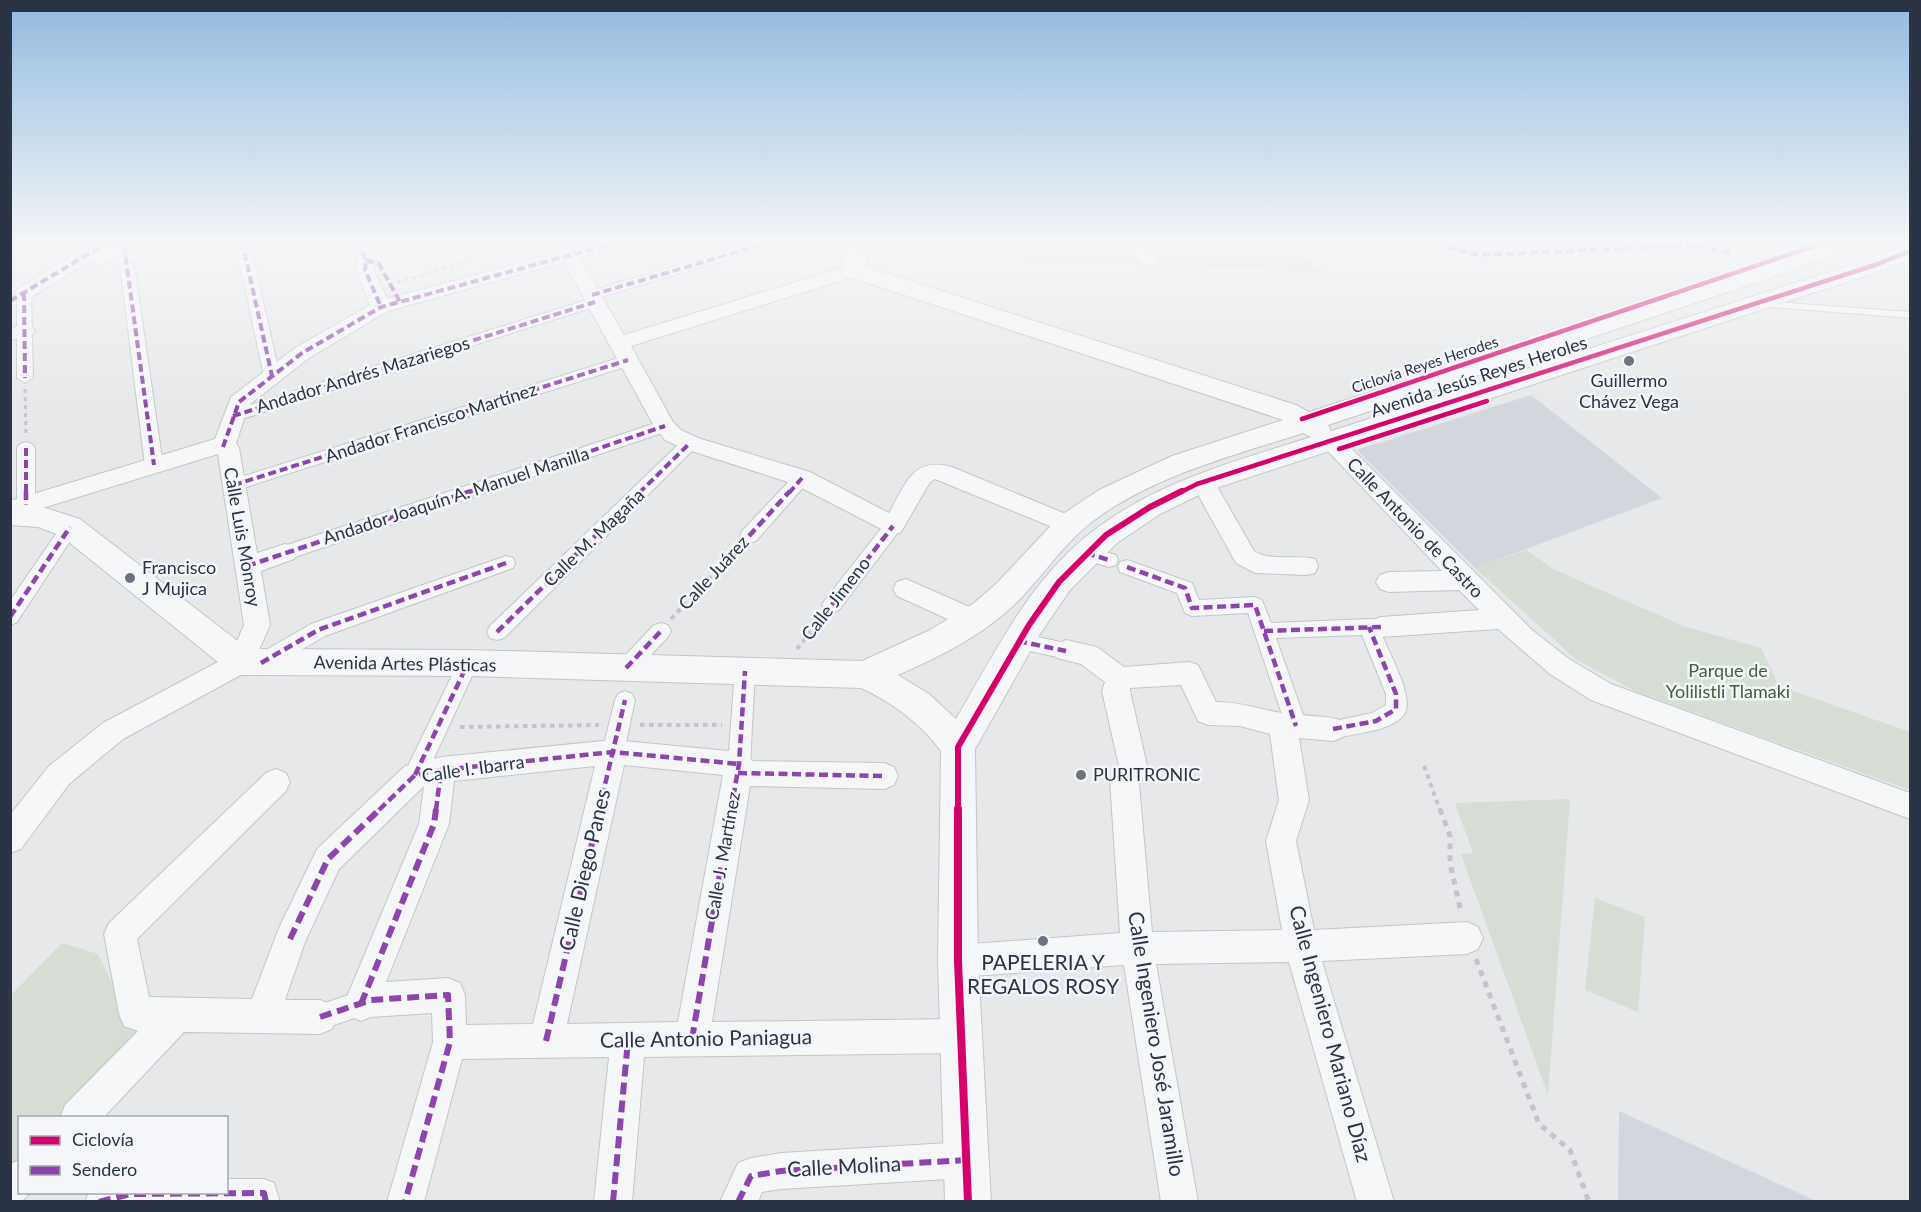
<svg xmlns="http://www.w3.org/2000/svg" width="1921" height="1212" font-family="Lato,sans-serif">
  <rect width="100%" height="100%" fill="#e6e8ea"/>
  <g fill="#d4d7dd">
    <polygon points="1531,395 1662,498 1475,568 1357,450"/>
    <polygon points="1619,1111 1816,1201 1618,1201"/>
  </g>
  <g fill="#d6ded6">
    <polygon points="852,241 1116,241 1146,264 881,254"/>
    <polygon points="1136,241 1280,241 1322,272 1166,265"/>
    <polygon points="1526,550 1555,570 1686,627 1761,648 1779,686 1910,732 1910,790 1639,693 1577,660 1475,568"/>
    <polygon points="1570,799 1548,1095 1461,854 1473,853 1455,803"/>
    <polygon points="1595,898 1645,917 1638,1012 1585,990"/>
    <polygon points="62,943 98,954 129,1019 155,1030 67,1117 20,1118 19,1165 11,1174 11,995"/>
  </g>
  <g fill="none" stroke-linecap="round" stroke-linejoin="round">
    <defs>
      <g id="service">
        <path d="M875,241H883C876,252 867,261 854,260V256L869,249Z"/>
        <polygon points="1761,301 1910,312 1910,318 1758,306 1756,304"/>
      </g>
      <g id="pedestrian">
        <polygon points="235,241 249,241 280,376 278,380 272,381 264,376"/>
        <polygon points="757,242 764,246 762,249 597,298 602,302 600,305 239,420 227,420 225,416 227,412 590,299 585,295 587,292"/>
        <polygon points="127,261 134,265 163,465 160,469 148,469 145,465 120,265"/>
        <polygon points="24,289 31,293 33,378 25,383 17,378 17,293"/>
        <polygon points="628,355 636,360 634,364 240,489 234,491 228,489 225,485 228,481"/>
        <polygon points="665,420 671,422 673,426 671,430 292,558 285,560 278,558 276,553 278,548"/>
        <polygon points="690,437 696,439 699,443 696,447 504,638 497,640 490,638 487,632 490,626 684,439"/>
        <polygon points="26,442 32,444 35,448 35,505 32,510 26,511 20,510 17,505 17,448 20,444"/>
        <polygon points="802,472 808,474 811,478 808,482 756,541 749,543 742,541 740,536 742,531 796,474"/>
        <polygon points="893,519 899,521 902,526 899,531 839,610 832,613 825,610 822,605 825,600 887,521"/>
        <polygon points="70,520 76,522 79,527 76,532 17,622 10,625 10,601 64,522"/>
        <polygon points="1086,546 1116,555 1118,560 1116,565 1109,567 1079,558 1077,553 1079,548"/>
        <polygon points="506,556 513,558 515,563 513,568 325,636 268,669 261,671 254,669 251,663 254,657 311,624"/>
        <path d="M1127,560L1192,583L1199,600L1255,597L1262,600L1271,623L1369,619L1388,621L1391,627L1388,633L1382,635C1389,653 1411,691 1406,710C1403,723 1378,730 1367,732C1353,734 1338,740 1325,735L1322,729L1325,723L1372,713L1386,705V694L1362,635L1276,638L1307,726L1304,732L1296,735L1288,732L1248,613L1192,616L1185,613L1177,593L1120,572L1118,567L1120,562Z"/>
        <polygon points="661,623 668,625 671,631 668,637 633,674 626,676 619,674 616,668 619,662 654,625"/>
        <polygon points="1018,633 1066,643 1073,645 1076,651 1073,657 1066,659 1011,647 1008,641 1011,635"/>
        <polygon points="468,655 475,657 478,663 423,782 415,785 407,782 404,775 407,768 461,657"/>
        <polygon points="745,663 752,665 755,671 750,764 747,771 739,774 731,771 728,764 735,671 738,665"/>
        <polygon points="625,691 632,694 635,700 624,752 621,759 613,761 605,759 602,752 615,700 618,694"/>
        <polygon points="371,987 380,991 384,1000 380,1009 320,1030 311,1026 307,1017 311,1008"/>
        <polygon points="226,1179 264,1179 274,1183 280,1202 85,1202 89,1192 226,1192"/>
      </g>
      <g id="minor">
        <path d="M97,241H147C144,245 104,264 98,266L90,261L31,297H17L14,293L17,289Z"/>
        <path d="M348,241H366L375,260L374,270L387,299L559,252L547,241H568L575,248L600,241H630L627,245L580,258L624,335L848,266H862L864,270L862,274L631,346L673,422L681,430L698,438L810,472L889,513C906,484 912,456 952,467L1078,519L1082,525L1078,531L1070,534L1062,531L935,479L930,482L901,532L893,535L794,484L682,448L665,440L654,426L564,262L388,311L309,358L249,405L236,443L239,448L257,553L285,544L294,547L297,553L294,559L261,571L270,625L250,670L123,739L69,784L21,849L10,853V815L49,766L103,723L231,655L244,625L218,454L10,518V501L215,439L231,397L295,348L370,305L356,270L357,260Z"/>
        <polygon points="1117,241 1138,241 1160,261 1158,265 1144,265"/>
        <polygon points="25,325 32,327 35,331 32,335 10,340 10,328"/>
        <polygon points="1330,432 1338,435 1532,630 1569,659 1611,684 1910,793 1910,819 1591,700 1550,674 1498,629 1381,637 1372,634 1368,627 1372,620 1381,617 1479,610 1459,590 1389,592 1380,589 1376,582 1380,575 1389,572 1442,571 1322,445 1319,440 1322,435"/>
        <path d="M1203,474L1211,476L1254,551C1270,562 1296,554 1315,559L1318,566L1315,573L1306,575L1255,573L1236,563L1191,482L1195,476Z"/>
        <polygon points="906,579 983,613 987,620 983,627 974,630 965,627 897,596 893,589 897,582"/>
        <path d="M1066,640L1097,647L1124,667L1189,662L1198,665L1216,702C1242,702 1257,709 1282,713C1302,717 1323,714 1343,721L1347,729L1343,737L1333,741L1299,738L1309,800L1296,841L1314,930L1467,922L1478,927L1483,938L1478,949L1467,954L1322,961L1394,1202H1357L1289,962L1156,964L1198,1202H1161L1124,965L958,977L947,972L942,961L947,950L958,945L1120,933L1110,779L1119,766L1102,691L1105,682L1081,664L1057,658L1053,651L1057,644ZM1181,685L1198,721L1208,725L1240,726L1270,734L1279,800L1266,841L1282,930L1152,932L1139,784L1148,770L1130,691V688Z"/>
        <path d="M613,740L739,752L749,755L752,761L884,763L894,767L898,776L894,785L884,789L750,786L712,1022L961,1019L973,1024L978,1036L973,1048L961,1053L644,1057L632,1202H594L609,1057L462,1059L424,1202H387L433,1042L432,1013L371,1017L361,1021L349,1016L344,1004L419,824L424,786L339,869L305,942L285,1000H320L332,1005L337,1017L332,1029L320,1034L184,1032L103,1118H60L65,1105L138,1031L124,1026L119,1014L104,934L109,923L266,773L276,769L286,773L290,782L286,791L137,939L149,997L252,999L279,928L317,849L405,766L441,757ZM624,765L723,775L678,1022L567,1024ZM595,766L533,1024L466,1025L465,995L460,983L448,978L386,982L449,824L454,781Z"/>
        <polygon points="966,1142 979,1147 984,1160 979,1173 966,1178 781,1189 762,1192 758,1202 720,1202 738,1163 751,1158 781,1153"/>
        <polygon points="20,1160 20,1192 31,1192 23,1200 10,1202 10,1164"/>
      </g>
      <path id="tertiary" d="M783,241H852C862,248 867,255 867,267L1296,405L1309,412L1757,267L1828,241H1861L1858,246L1773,277L1328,425L1331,431L1867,260L1910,244V259L1883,270L1207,491L1160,514L1117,543L1070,590L1040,634L975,749L978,961L991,1202H945L938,961L941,751C920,723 892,702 861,688L468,676L241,675L229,671L60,535L38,527L10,525V503L39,506L80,519L248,649L468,650L862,661L930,630L974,603L997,583L1060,516L1099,490L1172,456L1283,420L850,277L843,270L842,255L836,251L786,246ZM1303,433L1311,437C1214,468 1118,492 1049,573C1012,616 985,670 956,719L929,694L898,675C941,656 984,635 1018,601C1043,576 1063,544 1093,521C1153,476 1232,456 1303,433Z"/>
    </defs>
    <use href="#service" stroke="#c4c6c8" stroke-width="2"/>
    <use href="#pedestrian" stroke="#c4c6c8" stroke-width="2"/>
    <use href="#minor" stroke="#c4c6c8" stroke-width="2"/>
    <use href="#tertiary" stroke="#c4c6c8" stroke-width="2"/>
    <g stroke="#c5c6ca" stroke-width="3" stroke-dasharray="4 4" stroke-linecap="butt">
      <polyline points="389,285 474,259"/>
      <polyline points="25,389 26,435"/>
    </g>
    <g stroke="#c5c6ca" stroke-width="4" stroke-dasharray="4.5 4.5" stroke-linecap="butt">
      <polyline points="671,619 738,548"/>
      <polyline points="797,649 822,617"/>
      <polyline points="640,725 722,725"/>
      <polyline points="460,727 599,725"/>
      <polyline points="1424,766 1440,810"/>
    </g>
    <g stroke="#c5c6ca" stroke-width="5" stroke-dasharray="6 6" stroke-linecap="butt">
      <polyline points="1440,809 1450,836 1450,863 1461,912"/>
      <polyline points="1476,959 1539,1124 1570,1150 1589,1202"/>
    </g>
    <use href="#service" fill="#f5f6f7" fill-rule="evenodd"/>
    <use href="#pedestrian" fill="#f5f6f7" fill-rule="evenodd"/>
    <use href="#minor" fill="#f5f6f7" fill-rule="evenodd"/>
    <use href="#tertiary" fill="#f5f6f7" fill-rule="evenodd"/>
    <g stroke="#8e44ad" stroke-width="4" stroke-dasharray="8 4" stroke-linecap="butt">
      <polyline points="242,241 272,376"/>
      <polyline points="357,241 366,260 365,270 381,307"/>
      <polyline points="1424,241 1478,255 1696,245 1731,253"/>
      <polyline points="124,245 154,465"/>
      <polyline points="366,260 379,264 400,302"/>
      <polyline points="24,293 25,378"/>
      <polyline points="592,295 757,246"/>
      <polyline points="10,301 110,241"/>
      <polyline points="233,416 595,302"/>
      <polyline points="223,447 239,402 302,353 381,307 621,241"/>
      <polyline points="26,448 26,493"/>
      <polyline points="234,485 628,360"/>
      <polyline points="466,493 665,426"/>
      <polyline points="639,493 690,443"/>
      <polyline points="789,493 802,478"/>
    </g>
    <g stroke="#8e44ad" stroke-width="4.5" stroke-dasharray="9 4.5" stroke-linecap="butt">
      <polyline points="26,491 26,505"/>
      <polyline points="749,536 790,491"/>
      <polyline points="1086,553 1109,560"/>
      <polyline points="247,566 471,491"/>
      <polyline points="1127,567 1185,588 1192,608 1255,605 1296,726"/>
      <polyline points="832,605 893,526"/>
      <polyline points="10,617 70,527"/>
      <polyline points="1264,631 1381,627"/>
      <polyline points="497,632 641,491"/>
      <polyline points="1018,641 1066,651"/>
      <polyline points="261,663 318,630 506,563"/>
      <polyline points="626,668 661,631"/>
      <polyline points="1333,729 1376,721 1396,709 1396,694 1369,627"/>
      <polyline points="738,773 884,776"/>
      <polyline points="415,775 468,663"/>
      <polyline points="379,810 415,775 441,770 613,752 739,764"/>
      <polyline points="436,810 441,770"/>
      <polyline points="599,810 625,700"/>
      <polyline points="731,810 739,764 745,671"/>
    </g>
    <g stroke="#8e44ad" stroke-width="6" stroke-dasharray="12 6" stroke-linecap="butt">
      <polyline points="290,939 328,859 380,809"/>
      <polyline points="361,1004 434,824 436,809"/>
      <polyline points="320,1017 371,1000 448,995 450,1042 405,1202"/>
      <polyline points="692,1039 731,809"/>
      <polyline points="546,1041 600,809"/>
      <polyline points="99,1202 130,1194 264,1193 266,1202"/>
      <polyline points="613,1202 628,1040"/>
      <polyline points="738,1202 751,1176 781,1171 966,1160"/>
    </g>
    <defs>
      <g id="cycleway-far2">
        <polyline points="1302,419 1829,241"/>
        <polyline points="1339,449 1487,401"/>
        <polyline points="1179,493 1197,484 1875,265 1910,251"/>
      </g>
      <polyline id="cycleway-far1" points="958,810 958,747 1029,625 1059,582 1106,535 1150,507 1182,491"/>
      <polyline id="cycleway" points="958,809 958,961 968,1202"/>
    </defs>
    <use href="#cycleway-far2" stroke="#f4f6f9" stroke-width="8"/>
    <use href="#cycleway-far1" stroke="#f4f6f9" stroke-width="10"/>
    <use href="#cycleway" stroke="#f4f6f9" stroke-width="11"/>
    <use href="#cycleway-far2" stroke="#d6006c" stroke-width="4.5"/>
    <use href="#cycleway-far1" stroke="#d6006c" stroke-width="6"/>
    <use href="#cycleway" stroke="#d6006c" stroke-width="8"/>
  </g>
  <linearGradient id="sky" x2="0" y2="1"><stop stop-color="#93bae0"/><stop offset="0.59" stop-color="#f4f5f6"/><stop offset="1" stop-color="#f4f5f6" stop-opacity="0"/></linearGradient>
  <rect width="1921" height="411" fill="url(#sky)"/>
  <g fill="#6c737f" stroke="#f4f6f9" stroke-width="2">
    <circle cx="1629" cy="361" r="6"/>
    <circle cx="130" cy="578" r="6"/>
    <circle cx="1081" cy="775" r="6"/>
    <circle cx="1043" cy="941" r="6"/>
  </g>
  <g text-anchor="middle" stroke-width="5" stroke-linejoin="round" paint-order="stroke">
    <g font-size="15" fill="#2b3445" stroke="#f4f6f9">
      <text transform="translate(1425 365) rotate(-18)" y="5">Ciclovía Reyes Herodes</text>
    </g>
    <g font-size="18" fill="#2b3445" stroke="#f4f6f9">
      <text transform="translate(363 375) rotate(-17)" y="6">Andador Andrés Mazariegos</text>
      <text transform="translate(1479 377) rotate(-18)" y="6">Avenida Jesús Reyes Heroles</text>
      <text transform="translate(431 423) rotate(-18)" y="6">Andador Francisco Martínez</text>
      <text transform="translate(456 496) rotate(-18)" y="6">Andador Joaquín A. Manuel Manilla</text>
      <text transform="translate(1415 528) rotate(46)" y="6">Calle Antonio de Castro</text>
      <text transform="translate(242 537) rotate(80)" y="6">Calle Luis Monroy</text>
      <text transform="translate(594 538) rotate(-44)" y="6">Calle M. Magaña</text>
      <text transform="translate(714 573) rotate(-47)" y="6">Calle Juárez</text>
      <text transform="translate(836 599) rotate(-52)" y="6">Calle Jimeno</text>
      <text transform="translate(405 664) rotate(1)" y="6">Avenida Artes Plásticas</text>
      <text transform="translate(473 769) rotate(-8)" y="6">Calle I. Ibarra</text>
      <text transform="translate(723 856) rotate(-80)" y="6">Calle J. Martínez</text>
    </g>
    <g font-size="18" fill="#2b3445" stroke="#f4f6f9" text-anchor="start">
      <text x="1629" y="387" text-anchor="middle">Guillermo<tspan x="1629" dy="21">Chávez Vega</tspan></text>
      <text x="142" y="574">Francisco<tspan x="142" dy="21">J Mujica</tspan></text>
      <text x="1093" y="781">PURITRONIC</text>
    </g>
    <g font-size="18" fill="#3f6138" stroke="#f4f6f9">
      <text x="1728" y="677">Parque de<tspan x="1728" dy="21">Yolilistli Tlamaki</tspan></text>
    </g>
    <g font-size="21" fill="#2b3445" stroke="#f4f6f9">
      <text transform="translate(585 870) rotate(-77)" y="7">Calle Diego Panes</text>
      <text transform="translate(1330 1034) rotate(75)" y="7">Calle Ingeniero Mariano Díaz</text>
      <text transform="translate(706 1039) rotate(-1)" y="7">Calle Antonio Paniagua</text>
      <text transform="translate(1156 1044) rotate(81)" y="7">Calle Ingeniero José Jaramillo</text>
      <text transform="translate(844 1167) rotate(-3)" y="7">Calle Molina</text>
    </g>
    <g font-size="21" fill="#2b3445" stroke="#f4f6f9">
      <text x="1043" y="970">PAPELERIA Y<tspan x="1043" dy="24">REGALOS ROSY</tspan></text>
    </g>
  </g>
  <rect width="1921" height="1212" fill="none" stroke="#2b3445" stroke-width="24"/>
  <rect x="18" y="1116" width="210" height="78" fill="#f4f6f9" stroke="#a4a8b1" stroke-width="1.5"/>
  <rect x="30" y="1136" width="30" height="9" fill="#d6006c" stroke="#a4a8b1" stroke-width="1.5"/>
  <text x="72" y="1146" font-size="18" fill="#2b3445">Ciclovía</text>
  <rect x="30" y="1166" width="30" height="9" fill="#8e44ad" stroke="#a4a8b1" stroke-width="1.5"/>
  <text x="72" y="1176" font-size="18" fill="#2b3445">Sendero</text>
</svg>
